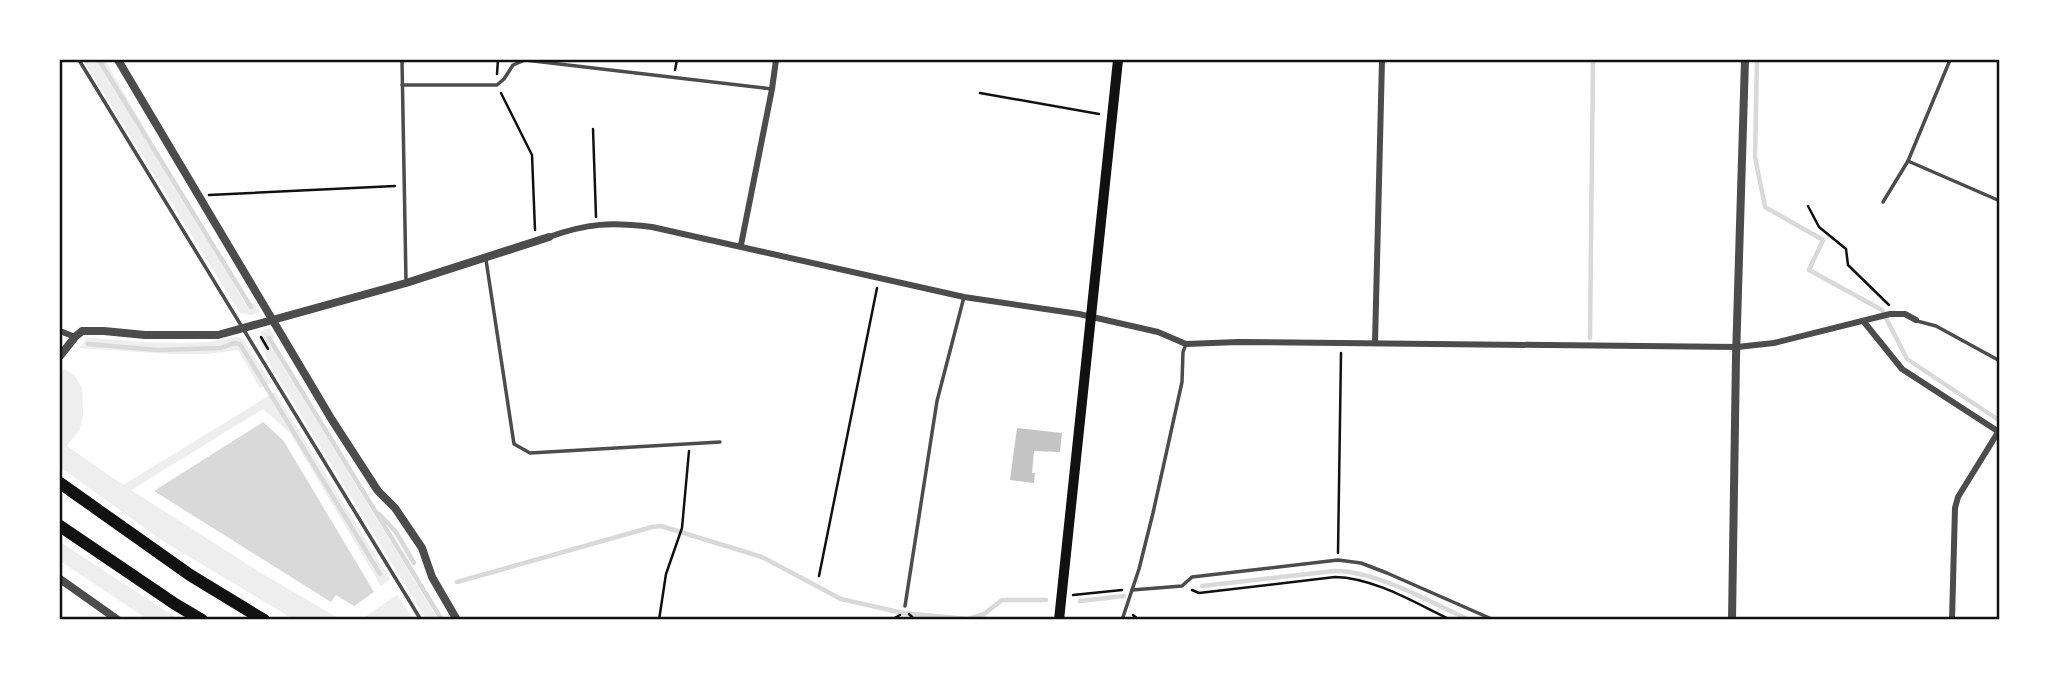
<svg xmlns="http://www.w3.org/2000/svg" width="2059" height="679" font-family="'Source Sans 3',sans-serif">
  <rect width="100%" height="100%" fill="#fff"/>
  <g fill="#eee">
    <polygon points="83,60 105,60 246,305 254,303 260,312 252,315 240,313"/>
    <polygon points="269,328 275,337 270,344 438,619 426,619 268,361 258,338 262,331"/>
    <path d="M237,337L243,339L271,383L260,388L238,350L207,354H170L79,348L88,338C138,341 188,348 237,337Z"/>
    <polygon points="64,369 75,376 82,388 83,415 80,429 67,446 123,485 275,392 390,579 381,586 290,433 263,409 131,490 261,573 340,619 293,619 163,541 60,467 60,374"/>
    <polygon points="60,542 178,619 147,619 60,561"/>
    <polygon points="397,595 413,619 362,619"/>
  </g>
  <polygon fill="#d9d9d9" points="263,422 283,440 374,592 354,606 336,595 331,602 154,491"/>
  <g fill="none" stroke-linecap="round" stroke-linejoin="round">
    <g stroke="#d9d9d9" stroke-width="4.5">
      <polyline points="99,60 251,307"/>
      <polyline points="1757,60 1755,157 1765,207 1823,240 1809,270 1882,310 1907,359 2000,421"/>
      <polyline points="269,338 442,620"/>
      <polyline points="1590,338 1593,60"/>
      <polyline points="88,344 158,350 221,348 234,343 240,344 380,574"/>
      <polyline points="379,514 396,532 414,563"/>
      <polyline points="457,582 652,527 661,526 762,557 841,599 903,613 968,619 984,614 1002,600 1046,600"/>
      <path d="M1202,586L1334,571C1375,570 1432,603 1469,620"/>
      <polyline points="1080,601 1124,596"/>
    </g>
  </g>
  <polygon fill="#c4c4c4" points="1017,428 1062,433 1060,452 1034,451 1032,473 1035,473 1034,483 1010,480"/>
  <g fill="none" stroke-linecap="round" stroke-linejoin="round">
    <g stroke="#111" stroke-width="2.5">
      <polyline points="675,70 677,60"/>
      <polyline points="497,74 498,60"/>
      <polyline points="501,93 532,155 535,230"/>
      <polyline points="980,93 1099,114"/>
      <polyline points="593,129 596,217"/>
      <polyline points="209,195 395,186"/>
      <polyline points="1808,206 1819,227 1846,249 1848,265 1889,305"/>
      <polyline points="261,337 268,349"/>
      <polyline points="1338,553 1341,353"/>
      <polyline points="819,576 877,288"/>
      <path d="M1192,590L1199,593L1335,577C1375,578 1415,603 1451,620"/>
      <polyline points="1073,595 1122,590"/>
      <polyline points="909,614 915,620"/>
      <polyline points="1133,615 1139,620"/>
      <polyline points="659,620 666,574 682,528 689,451"/>
      <polyline points="891,620 900,615"/>
    </g>
    <g stroke="#4c4c4c" stroke-width="3.5">
      <polyline points="79,60 421,620"/>
      <polyline points="402,60 406,281"/>
      <polyline points="402,85 497,85 504,79 513,65 525,60 772,89"/>
      <polyline points="1908,161 2000,201"/>
      <polyline points="1883,202 1908,161 1950,60"/>
      <polyline points="486,260 514,444 530,453 720,442"/>
      <polyline points="1917,321 1936,326 2000,361"/>
      <polyline points="1132,590 1182,586 1192,577 1338,560 1361,563 1387,573 1494,620"/>
      <polyline points="905,606 937,401 964,297"/>
      <polyline points="1122,620 1139,569 1153,513 1182,382 1183,352 1186,344"/>
    </g>
    <g stroke="#4c4c4c" stroke-width="6">
      <path d="M549,237C588,223 611,222 652,227L964,297L1079,314L1158,332L1186,344L1238,342L1737,347L1774,343L1890,314H1905L1916,320"/>
      <polyline points="741,245 772,89 776,60"/>
      <polyline points="1864,322 1902,369 1999,432"/>
      <polyline points="60,331 75,337"/>
      <polyline points="1375,343 1382,60"/>
      <polyline points="1952,620 1955,508 1958,497 2000,429"/>
    </g>
    <g stroke="#4c4c4c" stroke-width="8">
      <polyline points="118,60 332,420 378,491 395,508 422,548 432,577 457,620"/>
      <polyline points="60,356 75,337 82,331 104,331 145,335 218,335 406,283 549,237"/>
      <polyline points="60,579 118,620"/>
      <polyline points="1732,620 1736,357 1745,60"/>
    </g>
    <polyline stroke="#111" stroke-width="10" points="1059,620 1118,60"/>
    <g stroke="#111" stroke-width="12">
      <polyline points="60,483 190,575 264,620"/>
      <polyline points="60,526 175,604 202,620"/>
    </g>
  </g>
  <rect width="2059" height="679" fill="none" stroke="#ffffff" stroke-width="122"/>
  <rect x="61" y="61" width="1937" height="557" fill="none" stroke="#111" stroke-width="2.5"/>
</svg>
